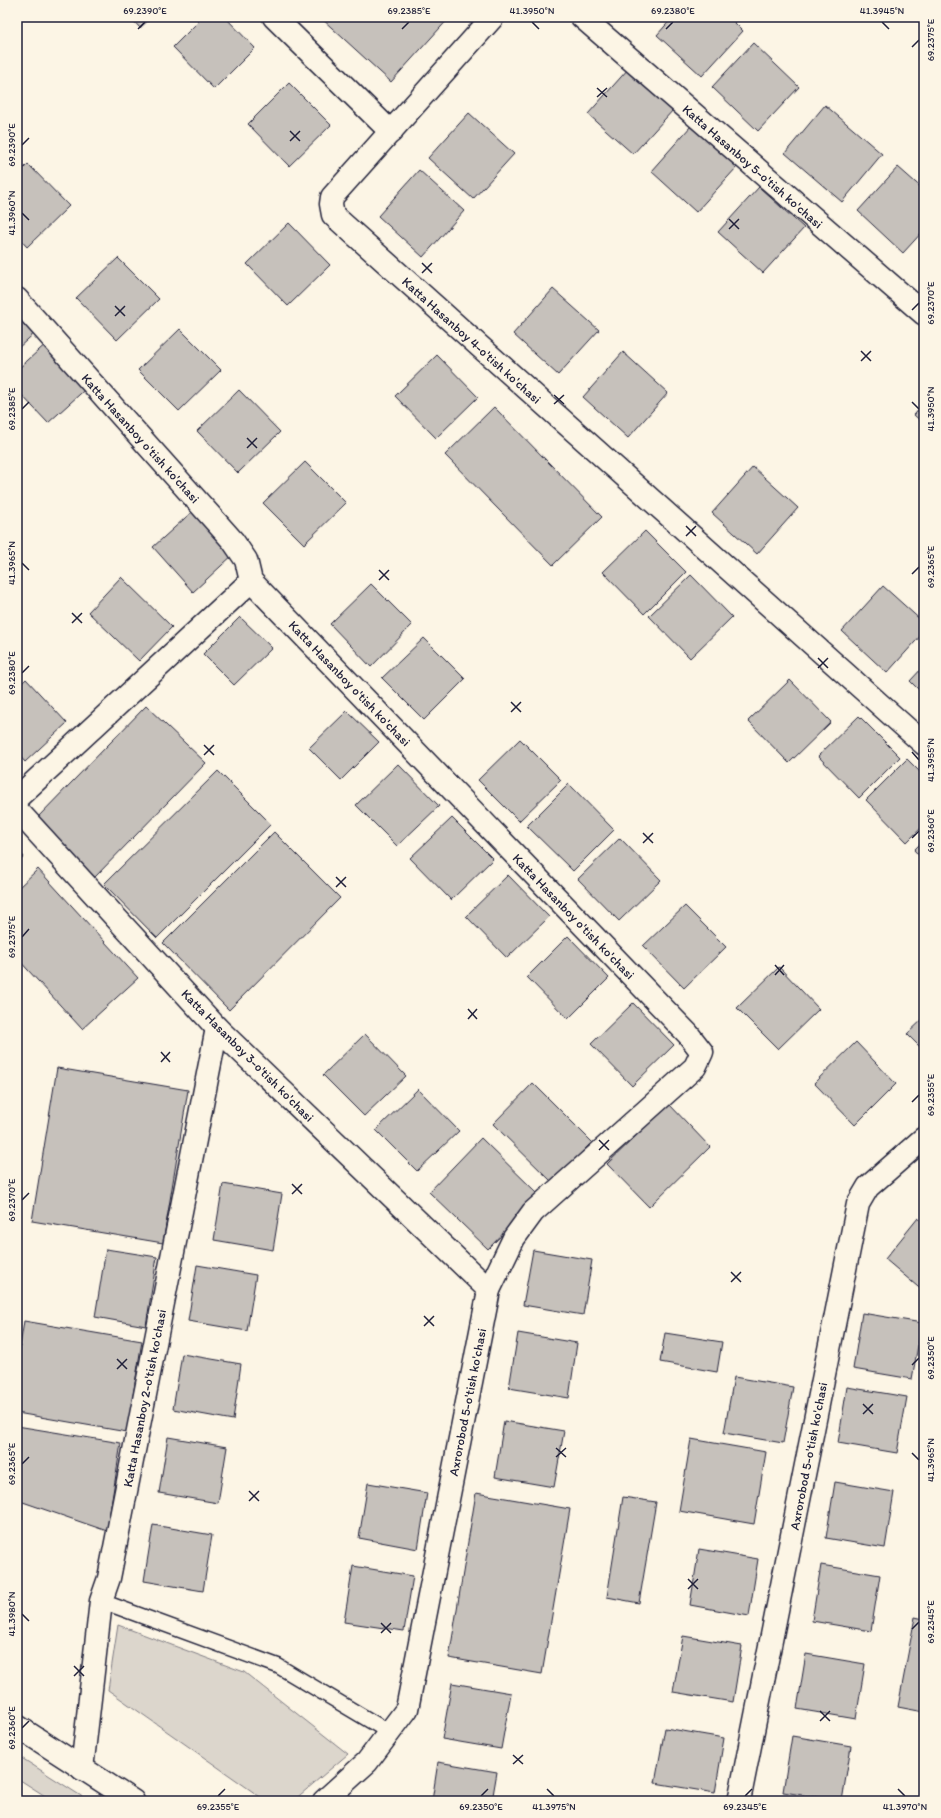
<svg xmlns="http://www.w3.org/2000/svg" width="941" height="1818" font-family="Itim,sans-serif">
  <rect width="100%" height="100%" fill="#fcf5e5"/>
  <filter id="ink" filterUnits="userSpaceOnUse"><feTurbulence type="fractalNoise" baseFrequency=".025" numOctaves="2"/><feDisplacementMap in="SourceGraphic" scale="8" xChannelSelector="R" yChannelSelector="G"/><feConvolveMatrix kernelMatrix="1 2 1 2 8 2 1 2 1" color-interpolation-filters="sRGB"/></filter>
  <g filter="url(#ink)">
    <g fill="#dcd6cc" stroke="#7f7c84">
      <polygon points="118,1625 244,1672 348,1754 293,1801 266,1801 108,1690"/>
      <polygon points="17,1755 89,1801 53,1801 17,1778"/>
    </g>
    <g fill="#c6c1bb" stroke="#22223b">
      <polygon points="130,17 152,17 140,28"/>
      <polygon points="203,17 225,17 255,48 214,89 173,47"/>
      <polygon points="320,17 450,17 391,82"/>
      <polygon points="673,17 729,17 743,31 702,76 657,35"/>
      <polygon points="753,43 799,87 758,131 712,87"/>
      <polygon points="629,68 674,109 633,154 588,114"/>
      <polygon points="289,83 331,125 289,166 248,124"/>
      <polygon points="825,105 882,154 842,202 785,153"/>
      <polygon points="469,113 514,154 473,199 428,158"/>
      <polygon points="691,126 737,167 696,212 651,171"/>
      <polygon points="28,164 69,206 27,247 17,236 17,175"/>
      <polygon points="898,167 924,190 924,230 903,253 858,211"/>
      <polygon points="419,170 464,211 423,257 378,216"/>
      <polygon points="759,187 804,228 763,273 718,232"/>
      <polygon points="289,223 330,265 288,306 247,264"/>
      <polygon points="118,258 159,299 117,340 76,298"/>
      <polygon points="553,289 599,330 558,375 513,334"/>
      <polygon points="17,307 38,330 17,349"/>
      <polygon points="180,329 221,370 179,411 138,370"/>
      <polygon points="49,341 90,385 48,423 17,390 17,370"/>
      <polygon points="623,352 668,393 628,438 583,397"/>
      <polygon points="437,355 478,397 436,438 395,396"/>
      <polygon points="239,390 280,432 238,473 197,431"/>
      <polygon points="924,404 924,424 914,415"/>
      <polygon points="494,407 602,517 553,565 445,455"/>
      <polygon points="305,462 346,503 304,544 263,503"/>
      <polygon points="753,467 798,508 757,554 712,513"/>
      <polygon points="195,509 235,553 193,592 153,547"/>
      <polygon points="645,531 686,572 644,614 603,572"/>
      <polygon points="691,575 732,617 690,658 649,616"/>
      <polygon points="121,577 172,627 139,661 88,612"/>
      <polygon points="371,584 412,625 371,667 330,624"/>
      <polygon points="883,586 924,623 924,632 887,673 842,631"/>
      <polygon points="240,617 272,648 234,685 203,654"/>
      <polygon points="424,638 465,679 424,720 382,678"/>
      <polygon points="924,666 924,695 910,681"/>
      <polygon points="26,679 67,723 25,762 17,753 17,688"/>
      <polygon points="790,680 831,722 789,763 748,721"/>
      <polygon points="146,706 206,763 95,877 36,819"/>
      <polygon points="347,711 379,742 341,780 309,748"/>
      <polygon points="859,716 900,757 859,798 818,756"/>
      <polygon points="520,739 561,780 519,821 478,780"/>
      <polygon points="907,759 924,776 924,825 907,842 866,800"/>
      <polygon points="398,764 439,806 397,846 356,805"/>
      <polygon points="218,771 271,824 157,938 104,884"/>
      <polygon points="569,784 614,830 573,871 527,826"/>
      <polygon points="452,818 493,859 451,900 410,858"/>
      <polygon points="274,832 340,898 229,1010 163,943"/>
      <polygon points="620,838 661,880 619,921 578,879"/>
      <polygon points="924,840 924,861 914,850"/>
      <polygon points="17,849 24,857 17,863"/>
      <polygon points="38,869 138,978 82,1029 17,958 17,889"/>
      <polygon points="508,875 549,917 507,958 466,916"/>
      <polygon points="685,906 726,947 684,988 643,946"/>
      <polygon points="568,936 609,978 568,1019 527,977"/>
      <polygon points="779,967 819,1009 778,1049 737,1008"/>
      <polygon points="633,1003 674,1045 632,1086 591,1044"/>
      <polygon points="924,1018 924,1051 907,1034"/>
      <polygon points="365,1034 406,1076 364,1116 323,1075"/>
      <polygon points="856,1042 896,1084 855,1125 814,1083"/>
      <polygon points="57,1068 188,1090 163,1243 32,1221"/>
      <polygon points="533,1083 592,1142 552,1182 493,1124"/>
      <polygon points="418,1089 459,1131 417,1171 376,1130"/>
      <polygon points="669,1104 710,1147 649,1207 607,1164"/>
      <polygon points="481,1138 540,1196 488,1249 429,1192"/>
      <polygon points="223,1184 282,1194 273,1250 214,1240"/>
      <polygon points="918,1218 924,1223 924,1292 885,1259"/>
      <polygon points="106,1249 157,1257 146,1326 95,1317"/>
      <polygon points="533,1250 592,1260 583,1315 523,1305"/>
      <polygon points="197,1265 256,1275 247,1331 188,1321"/>
      <polygon points="862,1313 922,1323 912,1379 853,1369"/>
      <polygon points="24,1321 142,1341 127,1432 17,1413 17,1366"/>
      <polygon points="518,1333 577,1343 569,1398 509,1388"/>
      <polygon points="665,1333 722,1342 717,1372 660,1362"/>
      <polygon points="182,1354 241,1364 233,1420 173,1409"/>
      <polygon points="734,1377 793,1387 783,1443 724,1433"/>
      <polygon points="847,1387 907,1397 897,1453 838,1443"/>
      <polygon points="504,1421 564,1431 554,1487 495,1477"/>
      <polygon points="17,1426 121,1443 107,1531 17,1500"/>
      <polygon points="168,1437 227,1447 218,1503 159,1493"/>
      <polygon points="691,1439 766,1452 754,1524 679,1511"/>
      <polygon points="835,1482 894,1492 885,1548 826,1538"/>
      <polygon points="368,1483 427,1493 418,1549 359,1538"/>
      <polygon points="476,1493 570,1509 542,1674 449,1658"/>
      <polygon points="623,1497 656,1502 639,1603 607,1597"/>
      <polygon points="153,1525 212,1535 203,1591 144,1581"/>
      <polygon points="699,1549 758,1559 749,1616 690,1605"/>
      <polygon points="821,1565 880,1575 871,1631 812,1621"/>
      <polygon points="353,1566 413,1576 404,1631 344,1622"/>
      <polygon points="915,1617 924,1619 924,1712 898,1707"/>
      <polygon points="683,1636 742,1646 733,1702 673,1692"/>
      <polygon points="806,1654 865,1664 856,1719 797,1709"/>
      <polygon points="452,1683 511,1693 501,1749 442,1739"/>
      <polygon points="665,1728 724,1738 715,1793 655,1783"/>
      <polygon points="792,1736 851,1746 842,1801 783,1792"/>
      <polygon points="438,1762 497,1772 492,1801 432,1801"/>
    </g>
    <g fill="none" stroke-linecap="round" stroke-linejoin="round">
      <defs>
        <polyline id="service" points="101,1601 278,1666 389,1732"/>
        <g id="minor">
          <polyline points="274,17 391,132"/>
          <polyline points="493,17 332,197 331,204 333,215 924,744"/>
          <polyline points="582,17 924,314"/>
          <polyline points="17,299 233,541 246,560 251,581 688,1034 702,1052 695,1067 533,1212 514,1238 489,1290 407,1709 367,1762 324,1801"/>
          <polyline points="17,798 251,581"/>
          <polyline points="17,810 217,1028 489,1290"/>
          <polyline points="82,1769 101,1601 109,1578 217,1028"/>
          <polyline points="739,1801 858,1204 868,1187 924,1138"/>
        </g>
        <polyline id="trunk" points="17,1726 133,1801"/>
      </defs>
      <use href="#service" stroke="#22223b" stroke-width="17"/>
      <use href="#minor" stroke="#22223b" stroke-width="25"/>
      <use href="#trunk" stroke="#22223b" stroke-width="25"/>
      <use href="#service" stroke="#fcf5e5" stroke-width="14"/>
      <use href="#minor" stroke="#fcf5e5" stroke-width="22"/>
      <use href="#trunk" stroke="#fcf5e5" stroke-width="22"/>
    </g>
  </g>
  <path fill="none" stroke="#22223b" stroke-width="1.5" d="M532,22L539,29M882,22L889,29M138,29L145,22M402,29L409,22M666,29L673,22M912,47L919,40M597,88L607,97M597,97L607,88M290,131L300,141M290,141L300,131M22,145L29,138M22,213L29,220M729,219L739,229M729,229L739,219M422,263L432,273M422,273L432,263M115,306L125,316M912,310L919,303M115,316L125,306M861,351L871,361M861,361L871,351M554,395L564,404M912,402L919,409M554,404L564,395M22,409L29,402M247,438L257,448M247,448L257,438M686,526L696,536M686,536L696,526M22,563L29,570M379,570L389,580M912,574L919,567M379,580L389,570M72,613L82,623M72,623L82,613M818,658L828,668M818,668L828,658M22,673L29,666M511,702L521,712M511,712L521,702M204,745L214,755M912,752L919,760M204,755L214,745M643,833L653,843M912,838L919,831M643,843L653,833M336,877L346,887M336,887L346,877M22,937L29,929M775,965L784,975M775,975L784,965M468,1009L477,1019M468,1019L477,1009M161,1052L170,1062M161,1062L170,1052M912,1102L919,1095M599,1140L609,1150M599,1150L609,1140M292,1184L302,1194M292,1194L302,1184M22,1200L29,1193M731,1272L741,1282M731,1282L741,1272M424,1316L434,1326M424,1326L434,1316M117,1359L127,1369M912,1365L919,1358M117,1369L127,1359M863,1404L873,1414M863,1414L873,1404M556,1448L566,1457M912,1453L919,1460M556,1457L566,1448M22,1464L29,1457M249,1491L259,1501M249,1501L259,1491M688,1579L698,1589M688,1589L698,1579M22,1614L29,1621M381,1623L391,1633M912,1629L919,1622M381,1633L391,1623M74,1666L84,1676M74,1676L84,1666M820,1711L830,1721M820,1721L830,1711M22,1728L29,1721M513,1755L523,1764M513,1764L523,1755M547,1789L554,1796M898,1789L905,1796M218,1796L225,1789M481,1796L488,1789M745,1796L752,1789"/>
  <g text-anchor="middle" stroke-width="3" stroke-linejoin="round" paint-order="stroke">
    <g font-size="13" fill="#22223b" stroke="#fcf5e5">
      <text transform="translate(753 166) rotate(41)" y="5">Katta Hasanboy 5-o'tish ko'chasi</text>
      <text transform="translate(472 340) rotate(42)" y="5">Katta Hasanboy 4-o'tish ko'chasi</text>
      <text transform="translate(141 438) rotate(48)" y="5">Katta Hasanboy o'tish ko'chasi</text>
      <text transform="translate(350 683) rotate(46)" y="5">Katta Hasanboy o'tish ko'chasi</text>
      <text transform="translate(574 916) rotate(46)" y="5">Katta Hasanboy o'tish ko'chasi</text>
      <text transform="translate(248 1055) rotate(45)" y="5">Katta Hasanboy 3-o'tish ko'chasi</text>
      <text transform="translate(144 1398) rotate(-79)" y="5">Katta Hasanboy 2-o'tish ko'chasi</text>
      <text transform="translate(467 1402) rotate(-79)" y="5">Axrorobod 5-o'tish ko'chasi</text>
      <text transform="translate(808 1456) rotate(-79)" y="5">Axrorobod 5-o'tish ko'chasi</text>
    </g>
  </g>
  <rect width="941" height="1818" fill="none" stroke="#fcf5e5" stroke-width="44"/>
  <rect x="22" y="22" width="897" height="1774" fill="none" stroke="#22223b" stroke-width="1.5"/>
  <g font-size="10" text-anchor="middle" fill="#22223b">
    <text x="145" y="14">69.2390°E</text>
    <text x="409" y="14">69.2385°E</text>
    <text x="532" y="14">41.3950°N</text>
    <text x="673" y="14">69.2380°E</text>
    <text x="882" y="14">41.3945°N</text>
    <text transform="translate(930 40) rotate(-90)" y="4">69.2375°E</text>
    <text transform="translate(11 145) rotate(-90)" y="4">69.2390°E</text>
    <text transform="translate(11 213) rotate(-90)" y="4">41.3960°N</text>
    <text transform="translate(930 303) rotate(-90)" y="4">69.2370°E</text>
    <text transform="translate(11 409) rotate(-90)" y="4">69.2385°E</text>
    <text transform="translate(930 409) rotate(-90)" y="4">41.3950°N</text>
    <text transform="translate(11 563) rotate(-90)" y="4">41.3965°N</text>
    <text transform="translate(930 567) rotate(-90)" y="4">69.2365°E</text>
    <text transform="translate(11 673) rotate(-90)" y="4">69.2380°E</text>
    <text transform="translate(930 760) rotate(-90)" y="4">41.3955°N</text>
    <text transform="translate(930 831) rotate(-90)" y="4">69.2360°E</text>
    <text transform="translate(11 937) rotate(-90)" y="4">69.2375°E</text>
    <text transform="translate(930 1095) rotate(-90)" y="4">69.2355°E</text>
    <text transform="translate(11 1200) rotate(-90)" y="4">69.2370°E</text>
    <text transform="translate(930 1358) rotate(-90)" y="4">69.2350°E</text>
    <text transform="translate(930 1460) rotate(-90)" y="4">41.3965°N</text>
    <text transform="translate(11 1464) rotate(-90)" y="4">69.2365°E</text>
    <text transform="translate(11 1614) rotate(-90)" y="4">41.3980°N</text>
    <text transform="translate(930 1622) rotate(-90)" y="4">69.2345°E</text>
    <text transform="translate(11 1728) rotate(-90)" y="4">69.2360°E</text>
    <text x="218" y="1810">69.2355°E</text>
    <text x="481" y="1810">69.2350°E</text>
    <text x="554" y="1810">41.3975°N</text>
    <text x="745" y="1810">69.2345°E</text>
    <text x="905" y="1810">41.3970°N</text>
  </g>
</svg>
